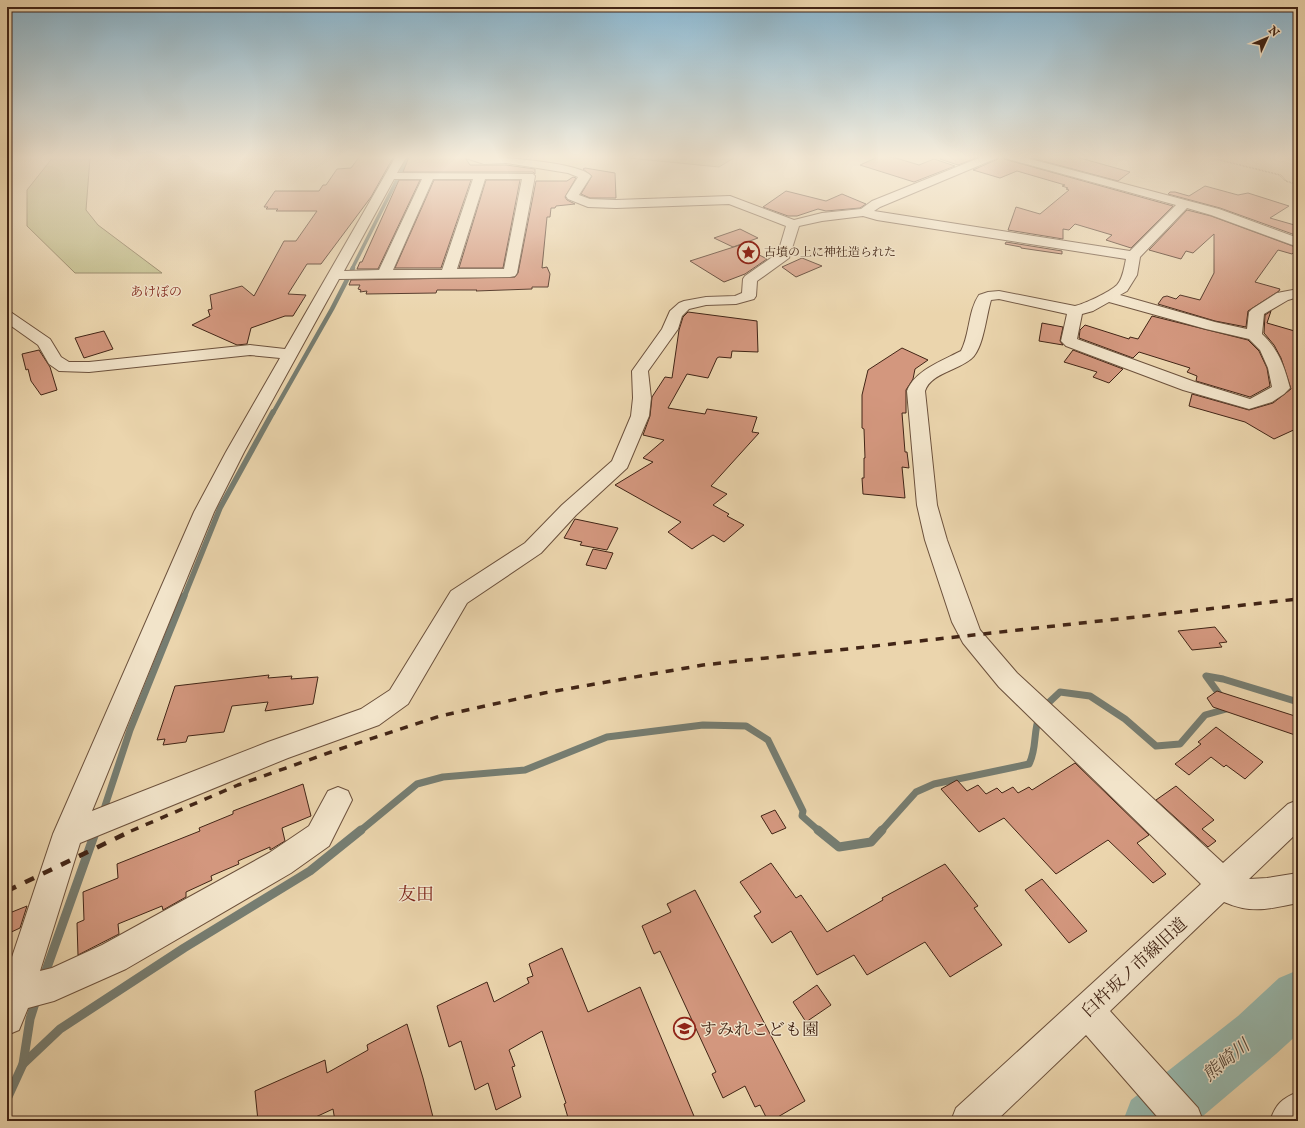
<svg xmlns="http://www.w3.org/2000/svg" width="1305" height="1128" font-family="'IM FELL English','Noto Serif JP',serif">
  <rect width="100%" height="100%" fill="#ebd5ad"/>
  <filter id="stains"><feTurbulence type="fractalNoise" baseFrequency=".005" numOctaves="4"/><feColorMatrix values="0 0 0 0 .2 0 0 0 0 .09 0 0 0 0 .02 0 0 0 .5 -.17"/></filter>
  <radialGradient id="worn" r=".72"><stop offset=".6" stop-color="#630" stop-opacity="0"/><stop offset="1" stop-color="#630" stop-opacity=".3"/></radialGradient>
  <g fill="#bebb85" stroke="#80704e">
    <polygon points="54,156 93,156 90,158 86,210 98,225 162,273 75,273 27,226 27,190"/>
    <polygon points="632,156 737,156 719,167 629,158"/>
  </g>
  <g fill="none" stroke-linecap="round" stroke-linejoin="round">
    <polyline stroke="#767d71" stroke-width="3.5" points="352,269 409,156"/>
    <polyline stroke="#767d71" stroke-width="4.5" points="273,413 332,309 353,268"/>
    <polyline stroke="#767d71" stroke-width="5.5" points="184,597 220,508 273,412"/>
    <g stroke="#767d71" stroke-width="7">
      <polyline points="1222,698 1206,676 1223,679 1298,702"/>
      <polyline points="1044,707 1060,692 1090,696 1125,719 1156,746 1180,744 1205,715 1230,708"/>
      <polyline points="103,812 130,730 184,596"/>
      <polyline points="360,831 417,784 443,777 525,770 607,737 703,725 746,726 768,740 803,811 802,816 819,831"/>
      <path d="M881,831L916,792L934,784L1029,764C1037,749 1033,733 1039,717"/>
    </g>
    <g stroke="#767d71" stroke-width="9">
      <polyline points="818,830 839,847 871,842 882,830"/>
      <polyline points="44,976 96,830"/>
      <polyline points="23,1064 60,1029 184,948 310,871 361,830"/>
      <polyline points="7,1099 23,1064 30,1019 36,1000"/>
    </g>
    <polygon fill="#98b8ad" fill-rule="evenodd" points="1298,970 1298,1034 1276,1054 1197,1121 1123,1121 1131,1100 1238,1016 1279,978"/>
  </g>
  <g fill="#d3977e" stroke="#422516">
    <polygon points="360,156 394,156 371,197 321,264 307,264 288,294 306,295 293,316 285,316 251,328 247,344 237,345 192,325 210,316 208,310 212,309 210,295 242,286 254,296 284,241 296,241 317,211 276,211 278,209 266,209 268,207 264,207 275,191 319,191 323,185 326,185 337,169 351,168"/>
    <polygon points="432,156 464,156 470,165 506,165 535,169 535,174 533,172 403,172 409,157"/>
    <polygon points="880,156 896,158 919,165 934,159 955,166 914,182 860,165"/>
    <polygon points="941,156 981,156 958,165 940,159"/>
    <polygon points="999,156 1002,156 1004,159 1173,206 1131,248 1106,240 1112,235 1075,224 1069,230 1063,229 1063,239 1008,230 1016,207 1040,214 1069,190 1066,189 1068,188 1062,186 1065,185 1017,171 1000,178 973,170 998,159"/>
    <polygon points="1024,156 1073,156 1130,172 1118,181"/>
    <polygon points="585,168 615,173 616,198 590,198 581,194 592,176 583,169"/>
    <polygon points="573,177 576,178 565,197 567,200 575,204 556,206 555,208 551,208 550,217 547,217 542,268 547,267 550,274 548,287 532,287 532,289 476,291 477,290 437,290 436,293 366,294 367,291 360,292 361,290 358,289 360,285 349,285 351,280 515,277 518,273 536,181 567,181"/>
    <polygon points="399,180 420,180 378,269 357,269 360,262 362,262"/>
    <polygon points="434,180 471,180 441,268 395,268"/>
    <polygon points="486,180 520,180 503,268 459,268"/>
    <polygon points="1205,186 1238,195 1248,193 1289,206 1270,218 1298,226 1298,236 1220,208 1168,194 1170,192 1175,192 1189,196"/>
    <polygon points="786,191 826,201 842,194 866,204 860,208 826,211 818,209 797,216 788,216 763,207"/>
    <polygon points="1187,210 1211,216 1298,248 1292,254 1278,250 1255,282 1280,289 1279,291 1248,311 1246,327 1215,321 1158,304 1163,297 1167,296 1176,299 1180,295 1200,300 1214,273 1214,234 1193,253 1186,251 1181,259 1149,250"/>
    <polygon points="740,229 758,238 733,247 714,238"/>
    <polygon points="1006,242 1062,251 1062,254 1021,248 1021,247 1005,244"/>
    <polygon points="740,245 767,259 745,274 724,282 690,261"/>
    <polygon points="802,258 822,266 796,277 782,267"/>
    <polygon points="1271,311 1267,323 1298,332 1298,428 1274,439 1245,422 1189,406 1192,394 1249,410 1273,403 1291,389 1281,358 1274,345 1264,333 1265,315"/>
    <polygon points="688,312 757,321 758,352 732,351 731,358 719,357 717,358 708,378 687,374 668,408 705,414 707,409 757,417 752,432 759,433 711,486 727,494 713,505 729,514 727,516 744,525 724,542 713,535 692,549 668,532 681,522 615,485 653,462 643,458 664,440 643,435 650,416 652,397 665,377 672,378 679,330 683,317"/>
    <polygon points="1152,316 1248,340 1259,351 1267,368 1270,386 1250,397 1196,381 1197,376 1187,372 1190,368 1139,352 1133,358 1079,338 1080,330 1085,325 1129,339 1130,337 1138,339"/>
    <polygon points="1042,323 1063,327 1060,341 1063,345 1039,341"/>
    <polygon points="104,331 113,349 84,358 75,338"/>
    <polygon points="902,348 928,360 915,369 913,379 906,390 906,413 902,413 905,452 907,452 909,468 902,467 905,498 863,494 862,478 864,478 864,458 865,458 864,429 862,428 862,395 868,370"/>
    <polygon points="39,350 50,367 57,390 41,395 31,381 28,369 26,370 22,354"/>
    <polygon points="1073,350 1123,369 1109,383 1093,377 1097,372 1064,362"/>
    <polygon points="575,519 618,528 607,550 580,545 582,542 564,538"/>
    <polygon points="593,549 613,553 606,569 586,565"/>
    <polygon points="1215,627 1227,642 1219,643 1222,647 1192,650 1178,631"/>
    <polygon points="269,675 268,678 292,676 291,679 318,677 313,704 265,711 268,702 232,706 224,732 188,736 186,742 163,745 165,739 157,740 175,686"/>
    <polygon points="1217,691 1298,717 1298,736 1213,707 1207,698"/>
    <polygon points="1216,727 1263,762 1245,779 1226,765 1224,767 1211,757 1189,775 1175,764 1201,744 1198,742"/>
    <polygon points="1075,763 1149,835 1137,843 1166,874 1153,883 1108,840 1056,874 1004,818 979,832 941,789 957,780 967,791 978,785 986,794 997,788 1002,793 1013,787 1018,793 1029,787 1032,790"/>
    <polygon points="303,784 311,816 282,828 285,841 270,850 270,847 238,861 239,864 211,876 212,880 186,892 186,897 163,910 162,906 118,924 119,934 78,955 77,923 84,920 83,892 118,878 117,864 200,831 199,828 233,814 233,811"/>
    <polygon points="1176,786 1214,820 1202,829 1216,841 1208,847 1156,800"/>
    <polygon points="775,810 786,828 772,834 761,816"/>
    <polygon points="771,863 796,898 801,895 827,932 883,900 882,898 945,864 978,906 974,908 1002,945 950,977 925,942 867,975 854,955 817,975 791,931 772,943 754,916 761,912 740,882"/>
    <polygon points="1042,879 1087,931 1069,943 1025,890"/>
    <polygon points="695,890 805,1101 771,1121 768,1121 760,1105 755,1107 745,1086 723,1098 712,1074 716,1072 660,951 654,954 642,926 671,912 667,904"/>
    <polygon points="27,906 20,928 7,934 7,914"/>
    <polygon points="562,948 588,1012 640,987 696,1121 569,1121 564,1104 566,1103 542,1031 509,1050 515,1066 512,1067 521,1097 496,1110 488,1083 475,1090 461,1041 449,1047 437,1006 487,982 494,1002 529,983 527,978 533,976 529,964"/>
    <polygon points="817,985 831,1005 806,1022 793,1002"/>
    <polygon points="407,1024 423,1078 434,1121 335,1121 333,1109 307,1121 258,1121 255,1091 325,1060 327,1073 368,1050 367,1045"/>
  </g>
  <g fill="none" stroke-linecap="round" stroke-linejoin="round">
    <defs>
      <g id="minor">
        <path d="M396,156H407L397,173L533,174L535,176L517,273L515,276L510,277L339,279L244,452L214,512L92,811L268,742L361,709L390,690L451,591L525,543L562,505L612,461L631,416L633,398L632,371L662,329L670,311L679,303L684,301L706,297L735,296L742,293L743,279L745,276L778,253L786,226L729,204L616,208L588,207L568,199L566,196L578,177L568,173L506,163L484,164L466,158L465,156C485,156 580,161 591,176L579,195L590,199L616,200L730,196L794,220L822,213L861,209L872,201L984,156H998L997,158L880,207L874,211L1130,251L1176,205L1004,158L1003,156H1019L1219,209L1298,238V247L1211,215L1187,208L1140,257L1137,275L1127,291L1120,295L1215,322L1247,329L1249,312L1252,309L1277,293L1298,289V297L1288,300L1264,314L1262,334C1279,350 1284,366 1290,388L1284,394L1272,402L1249,409L1183,390L1066,346L1061,341L1067,314L999,299L991,300C986,317 984,343 974,356C962,370 931,372 925,391L937,505L947,540L980,630L1017,673L1223,863L1288,804L1298,800V832L1249,879L1267,878L1298,873V903C1269,909 1252,914 1224,902L1110,1011L1198,1108L1203,1121H1161L1086,1035L996,1121H951L956,1108L1201,884L999,687L963,643L952,622L925,540L917,505L907,391C915,370 942,361 961,351C970,334 968,311 979,295L988,292L999,291L1075,306C1084,304 1110,292 1117,285C1123,278 1124,268 1126,259L877,220L863,216L822,221L799,226L789,258L757,281L756,296L754,299L736,304L706,305L689,309L682,316L678,329L648,371L651,398L649,416L627,468L576,515L541,553L467,603L408,704L379,725L288,758L80,843L40,971L52,968L102,945L269,853L309,826L328,791L338,787L348,791L352,800L329,846L291,873L126,969L54,1001L28,1008L19,1030L7,1035V972L53,834L194,512L226,452L280,358L250,355L89,372L59,371L49,364L38,345L7,323V311L12,313L50,339L61,357L69,362H89L250,345L285,349ZM394,179H422L379,270L344,271ZM433,179H473L442,270H393ZM485,179H522L504,269H457ZM1109,302L1206,329L1249,339L1260,350L1268,368L1272,387L1250,399L1195,382L1077,339L1082,314L1093,311Z"/>
        <path d="M1298,1092V1121H1270C1276,1104 1281,1099 1298,1092Z"/>
      </g>
    </defs>
    <use href="#minor" stroke="#6c513c" stroke-width="2"/>
    <polyline stroke="#422516" stroke-width="1.5" stroke-dasharray="0.5 1" stroke-linecap="butt" points="1204,156 1280,175 1286,181 1298,185"/>
    <use href="#minor" fill="#f2e4ca" fill-rule="evenodd"/>
    <polyline stroke="#422516" stroke-width="3.5" stroke-dasharray="8 8" stroke-linecap="butt" points="131,831 238,785 334,751 440,716 544,693 703,665 1298,599"/>
    <polyline stroke="#422516" stroke-width="4.5" stroke-dasharray="10 10" stroke-linecap="butt" points="7,891 133,830"/>
  </g>
  <linearGradient id="sky" x2="0" y2="1"><stop stop-color="#88b6d0"/><stop offset="0.5" stop-color="#f6ecda"/><stop offset="1" stop-color="#f6ecda" stop-opacity="0"/></linearGradient>
  <rect width="1305" height="314" fill="url(#sky)"/>
  <defs>
    <symbol id="sight-ring" viewBox="-11 -11 22 22"><circle r="9.5" fill="#f2e4ca" stroke="#8f2418" stroke-width="1.5"/><path d="M0-6L1.8-2.2L6-1.7L2.9 1.2L3.7 5.4L0 3.3L-3.7 5.4L-2.9 1.2L-6-1.7L-1.8-2.2Z" fill="#8f2418"/></symbol>
    <symbol id="school-ring" viewBox="-11 -11 22 22"><circle r="9.5" fill="#f2e4ca" stroke="#8f2418" stroke-width="1.5"/><path d="M0-5L7-2L0 1L-7-2ZM-4 1L0 2.5L4 1V4Q0 6-4 4Z" fill="#8f2418"/></symbol>
  </defs>
  <g fill-rule="evenodd">
    <use href="#sight-ring" x="736" y="240" width="25" height="25"/>
    <use href="#school-ring" x="672" y="1016" width="25" height="25"/>
  </g>
  <g text-anchor="middle" stroke-width="3" stroke-linejoin="round" paint-order="stroke">
    <g font-size="12" fill="#422516" stroke="#f2e4ca" text-anchor="start">
      <text x="764" y="256">古墳の上に神社造られた</text>
    </g>
    <g font-size="13" fill="#7a1f14" stroke="#f2e4ca">
      <text x="156" y="296">あけぼの</text>
    </g>
    <g font-size="17" fill="#422516" stroke="#f2e4ca">
      <text transform="translate(1134 967) rotate(-43)" y="6">臼杵坂ノ市線旧道</text>
    </g>
    <g font-size="17" fill="#422516" stroke="#f2e4ca" text-anchor="start">
      <text x="700" y="1035">すみれこども園</text>
    </g>
    <g font-size="18" fill="#7a1f14" stroke="#f2e4ca">
      <text x="416" y="900">友田</text>
    </g>
    <g font-size="18" font-style="italic" fill="#584a3c" stroke="#f2e4ca">
      <text transform="translate(1226 1060) rotate(-39)" y="6">熊崎川</text>
    </g>
  </g>
  <rect width="1305" height="1128" fill="none" stroke="#ebd5ad" stroke-width="24"/>
  <rect x="8" y="8" width="1289" height="1112" fill="none" stroke="#422516" stroke-width="2"/>
  <rect x="12" y="12" width="1281" height="1104" fill="none" stroke="#422516"/>
  <g transform="translate(1267 38) rotate(46)" stroke="#f2e4ca" stroke-width="3" paint-order="stroke">
  <path d="M0-3L7 15L0 10L-7 15Z" fill="#422516"/>
  <text y="-6" font-size="11" font-weight="bold" text-anchor="middle" fill="#422516">N</text>
  </g>
  <rect width="100%" height="100%" filter="url(#stains)"/>
  <rect width="100%" height="100%" fill="url(#worn)"/>
</svg>
